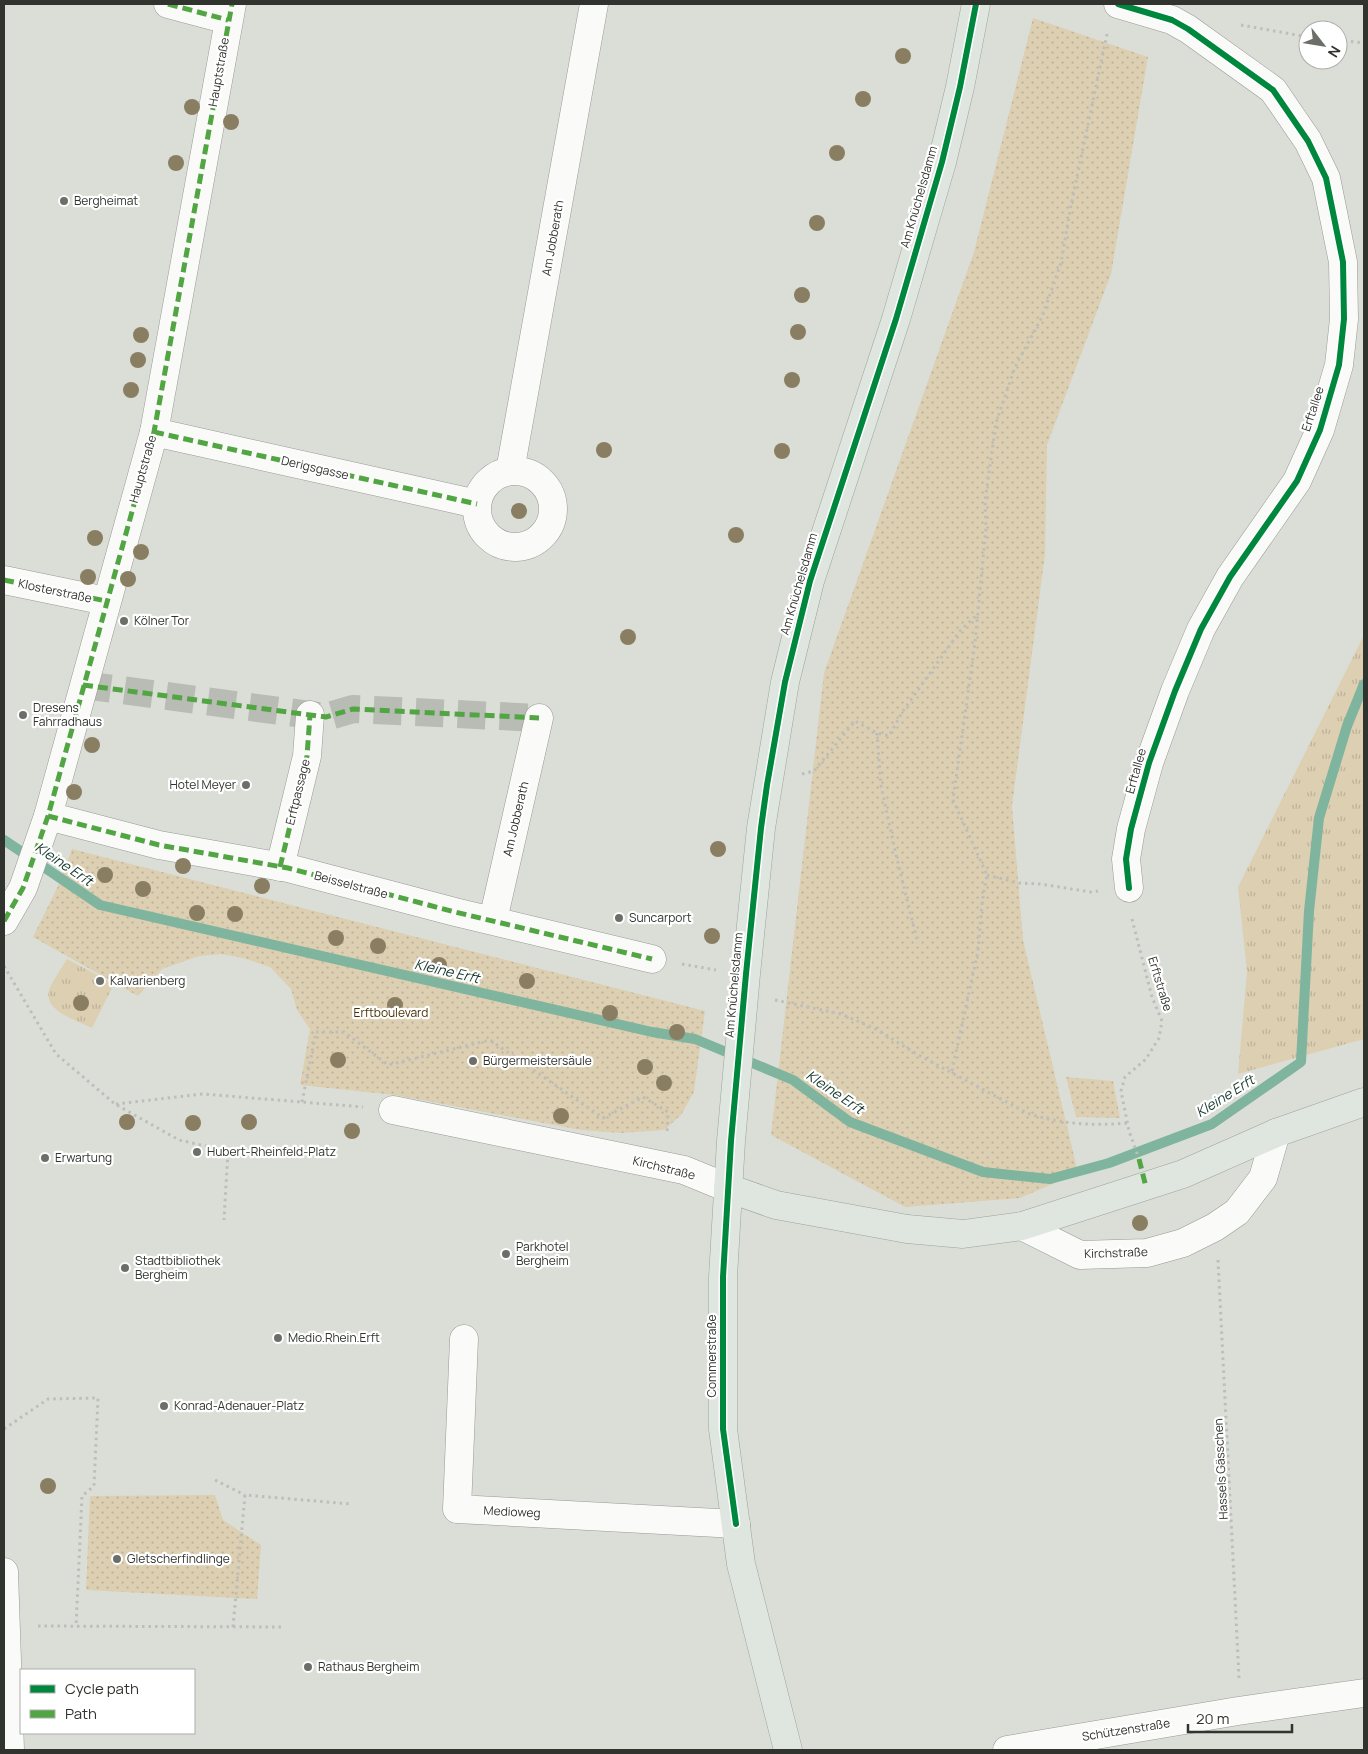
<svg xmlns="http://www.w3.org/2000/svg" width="1368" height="1754" font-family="Manrope,sans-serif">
  <defs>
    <pattern id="grass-tufts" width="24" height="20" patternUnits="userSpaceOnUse" patternTransform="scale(1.25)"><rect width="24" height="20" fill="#dccfb2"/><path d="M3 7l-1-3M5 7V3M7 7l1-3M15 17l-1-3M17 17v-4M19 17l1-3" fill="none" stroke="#bdb299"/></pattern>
    <pattern id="park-dots" width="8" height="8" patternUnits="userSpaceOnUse" patternTransform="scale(1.25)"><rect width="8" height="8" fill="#dccfb2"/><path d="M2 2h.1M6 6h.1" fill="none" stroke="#bdb299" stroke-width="1.8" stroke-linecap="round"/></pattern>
  </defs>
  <rect width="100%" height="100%" fill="#dbded7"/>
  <g fill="url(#grass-tufts)">
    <polygon points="1364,635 1364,1039 1238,1074 1247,972 1238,887"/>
    <path d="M67,959L114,984L92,1028C78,1021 43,1011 49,990C53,980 61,969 67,959Z"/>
  </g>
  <g fill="url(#park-dots)">
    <polygon points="1033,18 1148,57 1111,274 1047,445 1045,554 1012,806 1023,940 1078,1173 1020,1198 905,1207 771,1135 824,673 974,252"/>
    <polygon points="72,849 705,1011 694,1092 681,1115 664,1130 620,1133 581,1130 395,1095 300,1085 310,1029 297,1010 291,989 270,967 243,958 221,954 199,956 162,969 138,996 33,937 59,884"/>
    <polygon points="1066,1077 1113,1081 1120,1118 1076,1117"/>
    <polygon points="215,1495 223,1520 261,1545 257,1599 86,1590 90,1496"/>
  </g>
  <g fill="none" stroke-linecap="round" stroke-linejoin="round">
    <polyline stroke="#7fb49e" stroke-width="10" points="4,840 100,905 652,1032 695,1039 793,1080 850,1122 983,1172 1050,1179 1109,1163 1212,1124 1301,1062 1309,911 1319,818 1347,726 1364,684"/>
    <polyline stroke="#b9bcb5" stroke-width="28" stroke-dasharray="28 14" stroke-linecap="butt" points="83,685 326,717 353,709 539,718"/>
    <defs>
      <g id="minor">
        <polyline points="168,4 228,20"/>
        <polyline points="1118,4 1172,20 1188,29 1273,90 1308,141 1326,178 1343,262 1344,319 1339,365 1320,430 1297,481 1230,577 1201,629 1175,691 1149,763 1131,829 1126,859 1129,888"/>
        <polyline points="154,432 477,504"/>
        <polyline points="510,471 594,4"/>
        <circle cx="515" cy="509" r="38"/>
        <polyline points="4,580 106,601"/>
        <polyline points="48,816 159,845 288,868 455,912 652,959"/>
        <polyline points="280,867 307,756 310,715"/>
        <polyline points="493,920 539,718"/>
        <polyline points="4,921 23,888 48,816 154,432 232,4"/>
        <polyline points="393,1110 684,1170 728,1188"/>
        <polyline points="1022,1226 1080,1255 1147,1253 1183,1243 1215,1227 1237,1212 1263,1178 1276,1133"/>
        <polyline points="464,1339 457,1509 736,1524"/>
        <polyline points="4,1572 10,1750"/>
        <polyline points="1007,1750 1238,1711 1364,1693"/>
      </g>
      <g id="major">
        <polyline points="728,1188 776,1205 907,1229 963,1234 1022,1226 1183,1174 1276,1133 1364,1102"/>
        <polyline points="788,1750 741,1564 723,1429 723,1277 731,1141 746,974 761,828 785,682 810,581 896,319 942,162 960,87 976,4"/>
      </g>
    </defs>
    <use href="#minor" stroke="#979994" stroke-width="29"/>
    <use href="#major" stroke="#9aa599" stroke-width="29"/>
    <g stroke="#bdbebc" stroke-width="3" stroke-dasharray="2.5 4" stroke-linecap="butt">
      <polyline points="1241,25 1308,37"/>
      <polyline points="1338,40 1364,43"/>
      <polyline points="877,733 881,786 897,859 917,940"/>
      <polyline points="802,774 814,771 855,721 877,733 889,736 903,711 960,631 978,614"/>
      <polyline points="987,875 1019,883 1040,884 1091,892 1098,891"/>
      <polyline points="1132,919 1152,997 1162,1021 1159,1038 1146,1059 1125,1077 1121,1091 1129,1131 1138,1156"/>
      <polyline points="682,964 716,970"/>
      <polyline points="4,966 56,1054 115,1104 179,1140 228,1151 224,1220"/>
      <path d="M775,1000L841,1014L876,1029L913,1052L1027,1113C1059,1124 1093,1126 1127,1123"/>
      <polyline points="952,1071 978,951 982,903 987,875 953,800 975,643 986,528 985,501 996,423 1015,367 1042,317 1061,263 1071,205 1107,34"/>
      <polyline points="302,1102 316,1032 344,1032 388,1065 490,1040 603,1118 643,1097 668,1112 667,1134"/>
      <polyline points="116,1104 203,1094 363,1107"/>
      <polyline points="1218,1260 1239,1678"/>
      <polyline points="4,1429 48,1399 98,1398 94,1486 82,1496 76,1627"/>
      <polyline points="215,1480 245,1495"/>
      <polyline points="38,1626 284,1627"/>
      <polyline points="233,1627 245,1495 351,1504"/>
    </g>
    <use href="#minor" stroke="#fafaf9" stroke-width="28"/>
    <use href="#major" stroke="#dfe6e0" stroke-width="28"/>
    <g stroke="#52a543" stroke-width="5" stroke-dasharray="10 5" stroke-linecap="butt">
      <polyline points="168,4 228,20"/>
      <polyline points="154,432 477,504"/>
      <polyline points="4,580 106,601"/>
      <polyline points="83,685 326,717 353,709 539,718"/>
      <polyline points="48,816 159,845 288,868 455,912 652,959"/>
      <polyline points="280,867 307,756 310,715"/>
      <polyline points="4,921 23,888 48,816 154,432 232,4"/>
      <polyline points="1139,1159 1146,1187"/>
    </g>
    <defs>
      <g id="cycleway">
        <polyline points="1118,4 1172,20 1188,29 1273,90 1308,141 1326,178 1343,262 1344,319 1339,365 1320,430 1297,481 1230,577 1201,629 1175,691 1149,763 1131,829 1126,859 1129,888"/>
        <polyline points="736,1524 723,1429 723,1277 731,1141 746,974 761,828 767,785 785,682 810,581 896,319 942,162 960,87 976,4"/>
      </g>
    </defs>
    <use href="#cycleway" stroke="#fff" stroke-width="9"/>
    <use href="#cycleway" stroke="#00873e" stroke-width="6"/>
  </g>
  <g fill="#897e61">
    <circle cx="903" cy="56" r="8"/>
    <circle cx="863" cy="99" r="8"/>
    <circle cx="192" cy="107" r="8"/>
    <circle cx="231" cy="122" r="8"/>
    <circle cx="837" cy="153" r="8"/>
    <circle cx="176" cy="163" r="8"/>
    <circle cx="817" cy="223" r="8"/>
    <circle cx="802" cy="295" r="8"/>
    <circle cx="798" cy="332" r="8"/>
    <circle cx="141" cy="335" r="8"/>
    <circle cx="138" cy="360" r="8"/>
    <circle cx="792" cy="380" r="8"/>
    <circle cx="131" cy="390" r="8"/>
    <circle cx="604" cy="450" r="8"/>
    <circle cx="782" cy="451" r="8"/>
    <circle cx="519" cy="511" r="8"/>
    <circle cx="736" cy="535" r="8"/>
    <circle cx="95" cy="538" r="8"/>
    <circle cx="141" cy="552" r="8"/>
    <circle cx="88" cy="577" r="8"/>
    <circle cx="128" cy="579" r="8"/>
    <circle cx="628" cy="637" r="8"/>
    <circle cx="92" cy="745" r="8"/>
    <circle cx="74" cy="792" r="8"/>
    <circle cx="718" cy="849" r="8"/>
    <circle cx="183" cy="866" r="8"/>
    <circle cx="105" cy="875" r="8"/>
    <circle cx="262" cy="886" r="8"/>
    <circle cx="143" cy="889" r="8"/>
    <circle cx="197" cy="913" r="8"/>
    <circle cx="235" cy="914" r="8"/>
    <circle cx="712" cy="936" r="8"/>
    <circle cx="336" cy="938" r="8"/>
    <circle cx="378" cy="946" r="8"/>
    <circle cx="439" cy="965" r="8"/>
    <circle cx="527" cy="981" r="8"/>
    <circle cx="81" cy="1003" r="8"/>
    <circle cx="395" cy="1005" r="8"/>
    <circle cx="610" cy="1013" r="8"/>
    <circle cx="677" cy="1032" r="8"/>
    <circle cx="338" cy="1060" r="8"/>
    <circle cx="645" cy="1067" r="8"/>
    <circle cx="664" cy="1083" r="8"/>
    <circle cx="561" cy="1116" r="8"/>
    <circle cx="127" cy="1122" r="8"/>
    <circle cx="249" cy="1122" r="8"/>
    <circle cx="193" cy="1123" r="8"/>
    <circle cx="352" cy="1131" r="8"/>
    <circle cx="1140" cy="1223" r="8"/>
    <circle cx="48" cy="1486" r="8"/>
  </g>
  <g fill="#6c6f69" stroke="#fff" stroke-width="2">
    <circle cx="64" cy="201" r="5"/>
    <circle cx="124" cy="621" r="5"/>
    <circle cx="23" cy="715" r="5"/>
    <circle cx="246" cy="785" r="5"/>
    <circle cx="619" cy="918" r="5"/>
    <circle cx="100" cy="981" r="5"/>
    <circle cx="473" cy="1061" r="5"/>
    <circle cx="197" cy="1152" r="5"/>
    <circle cx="45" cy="1158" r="5"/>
    <circle cx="506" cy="1254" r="5"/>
    <circle cx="125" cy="1268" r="5"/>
    <circle cx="278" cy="1338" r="5"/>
    <circle cx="164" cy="1406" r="5"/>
    <circle cx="117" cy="1559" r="5"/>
    <circle cx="308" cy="1667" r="5"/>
  </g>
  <g text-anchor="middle" stroke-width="4.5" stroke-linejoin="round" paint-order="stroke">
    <g font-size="12" fill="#31332e" stroke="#fff">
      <text transform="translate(219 72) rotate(-80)" y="4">Hauptstraße</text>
      <text transform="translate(919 197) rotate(-74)" y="4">Am Knüchelsdamm</text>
      <text transform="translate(553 238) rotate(-80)" y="4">Am Jobberath</text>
      <text transform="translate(1313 409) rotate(-72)" y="4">Erftallee</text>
      <text transform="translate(315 468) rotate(13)" y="4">Derigsgasse</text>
      <text transform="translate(143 469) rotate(-74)" y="4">Hauptstraße</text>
      <text transform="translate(799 584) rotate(-74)" y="4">Am Knüchelsdamm</text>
      <text transform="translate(55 591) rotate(12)" y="4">Klosterstraße</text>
      <text transform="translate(1136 771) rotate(-74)" y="4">Erftallee</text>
      <text transform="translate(298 792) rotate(-76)" y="4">Erftpassage</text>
      <text transform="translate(516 819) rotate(-77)" y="4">Am Jobberath</text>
      <text transform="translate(351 885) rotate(15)" y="4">Beisselstraße</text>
      <text transform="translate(1160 984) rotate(73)" y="4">Erftstraße</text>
      <text transform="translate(734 985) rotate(-85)" y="4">Am Knüchelsdamm</text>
      <text transform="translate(664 1168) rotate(14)" y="4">Kirchstraße</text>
      <text transform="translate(1116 1253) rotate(-2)" y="4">Kirchstraße</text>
      <text transform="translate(712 1356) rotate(-90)" y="4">Commerstraße</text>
      <text transform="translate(1221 1469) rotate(-93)" y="4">Hassels Gässchen</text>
      <text transform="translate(512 1512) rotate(3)" y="4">Medioweg</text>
      <text transform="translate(1126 1730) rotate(-9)" y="4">Schützenstraße</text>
    </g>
    <g font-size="12" fill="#31332e" stroke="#fff" text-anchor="start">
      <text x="74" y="205">Bergheimat</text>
      <text x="134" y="625">Kölner Tor</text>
      <text x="33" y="712">Dresens<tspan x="33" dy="14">Fahrradhaus</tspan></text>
      <text x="236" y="789" text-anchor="end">Hotel Meyer</text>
      <text x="629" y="922">Suncarport</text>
      <text x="110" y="985">Kalvarienberg</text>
      <text x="483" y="1065">Bürgermeistersäule</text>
      <text x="207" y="1156">Hubert-Rheinfeld-Platz</text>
      <text x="55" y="1162">Erwartung</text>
      <text x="516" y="1251">Parkhotel<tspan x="516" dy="14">Bergheim</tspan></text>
      <text x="135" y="1265">Stadtbibliothek<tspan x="135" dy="14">Bergheim</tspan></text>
      <text x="288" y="1342">Medio.Rhein.Erft</text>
      <text x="174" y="1410">Konrad-Adenauer-Platz</text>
      <text x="127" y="1563">Gletscherfindlinge</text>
      <text x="318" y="1671">Rathaus Bergheim</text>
    </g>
    <g font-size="12" fill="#463000" stroke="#fff">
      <text x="391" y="1017">Erftboulevard</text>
    </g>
    <g font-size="14" font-style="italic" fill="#17392d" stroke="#fff">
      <text transform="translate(64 864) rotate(34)" y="5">Kleine Erft</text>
      <text transform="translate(447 971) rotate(13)" y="5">Kleine Erft</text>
      <text transform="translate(835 1092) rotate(34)" y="5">Kleine Erft</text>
      <text transform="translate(1225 1096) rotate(-32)" y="5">Kleine Erft</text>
    </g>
  </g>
  <rect width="1368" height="1754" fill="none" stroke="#31332e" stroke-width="10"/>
  <rect x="20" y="1669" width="175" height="65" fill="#ffffff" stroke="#adadab"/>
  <rect x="30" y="1685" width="25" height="8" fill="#00873e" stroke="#adadab"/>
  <text x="65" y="1694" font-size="15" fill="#31332e">Cycle path</text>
  <rect x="30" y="1710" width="25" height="8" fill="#52a543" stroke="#adadab"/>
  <text x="65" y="1719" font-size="15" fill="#31332e">Path</text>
  <g transform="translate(1323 45) rotate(121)"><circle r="24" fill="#ffffff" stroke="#adadab"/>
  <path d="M0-4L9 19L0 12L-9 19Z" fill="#6c6f69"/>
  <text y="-8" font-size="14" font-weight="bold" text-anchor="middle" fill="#31332e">N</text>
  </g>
  <path d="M1188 1724v8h104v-8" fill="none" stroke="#31332e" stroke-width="2.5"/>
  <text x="1196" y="1724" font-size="15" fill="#31332e" stroke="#ffffff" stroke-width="4" paint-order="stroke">20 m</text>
</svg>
